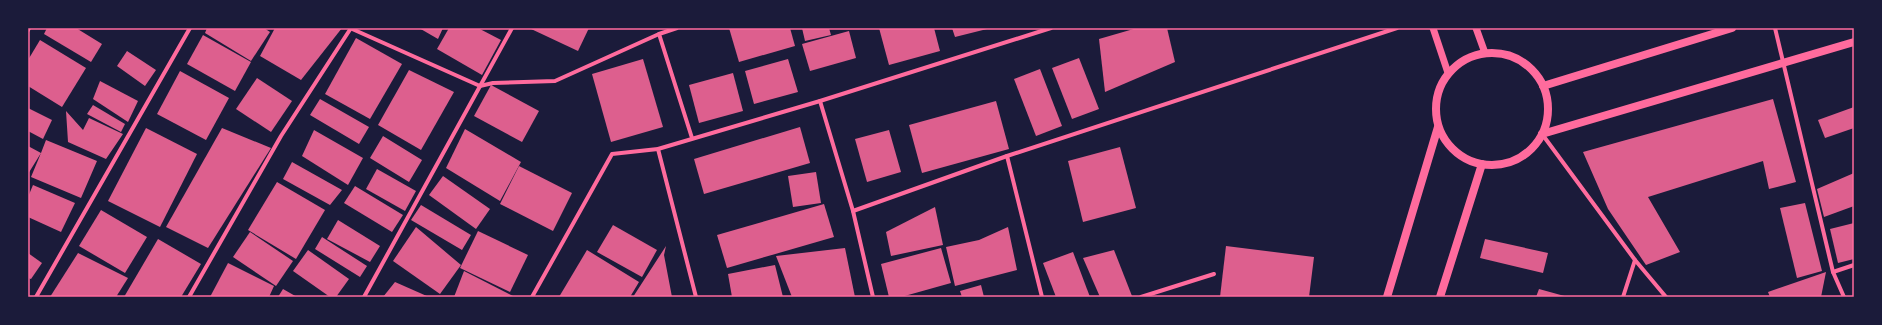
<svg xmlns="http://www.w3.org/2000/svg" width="1882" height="325" font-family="'Fira Sans',sans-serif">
  <rect width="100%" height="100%" fill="#1b1b3a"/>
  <g fill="#dd5f8e">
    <polygon points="47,28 76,28 102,44 91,62 44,34"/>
    <polygon points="207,28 264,28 270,32 251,61 205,33"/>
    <polygon points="275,28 342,28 301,80 260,56"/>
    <polygon points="419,28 443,28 438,39"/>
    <polygon points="449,28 478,28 501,40 482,75 437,49"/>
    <polygon points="529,28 589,28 578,51"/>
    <polygon points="729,28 790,28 795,46 739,62"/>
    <polygon points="802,28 829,28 831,35 805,41"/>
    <polygon points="879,28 934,28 940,51 889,65"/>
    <polygon points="952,28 987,28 987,29 955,37"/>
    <polygon points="1137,28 1167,28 1175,62 1105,92 1099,39"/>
    <polygon points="849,31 856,58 810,71 802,44"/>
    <polygon points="203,35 251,62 235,91 187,64"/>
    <polygon points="356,38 402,64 370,119 325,94"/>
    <polygon points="40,40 86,68 62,107 28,86 28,60"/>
    <polygon points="127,51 156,70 145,86 117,66"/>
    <polygon points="1079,58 1099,109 1072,119 1052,68"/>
    <polygon points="643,59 663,127 611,142 592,74"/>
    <polygon points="788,59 798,92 754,104 745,71"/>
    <polygon points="1040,69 1062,126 1036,136 1014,79"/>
    <polygon points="409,70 454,92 421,150 378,125"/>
    <polygon points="180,71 229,98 206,140 157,114"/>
    <polygon points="733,73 743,111 699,123 689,85"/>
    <polygon points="257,78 292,101 271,132 236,109"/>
    <polygon points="100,81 138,101 128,122 93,99"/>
    <polygon points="491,85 539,111 522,142 474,116"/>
    <polygon points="320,99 369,127 359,144 310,115"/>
    <polygon points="1773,99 1796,182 1769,189 1763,161 1648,197 1680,252 1646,265 1608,209 1583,152"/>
    <polygon points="996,101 1009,149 922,173 909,125"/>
    <polygon points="93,105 125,124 121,132 87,114"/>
    <polygon points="1854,107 1854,128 1825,138 1818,120"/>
    <polygon points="28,108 52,120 43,139 28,131"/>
    <polygon points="66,111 83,130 89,118 123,134 106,159 68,142"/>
    <polygon points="800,127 810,163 704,194 694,159"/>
    <polygon points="146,128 197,154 160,227 108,201"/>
    <polygon points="222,128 271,148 208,248 166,227"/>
    <polygon points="465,129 521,162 500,201 446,168"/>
    <polygon points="314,130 363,158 348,185 302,156"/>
    <polygon points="889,130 901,172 867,182 855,139"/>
    <polygon points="383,136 422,160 409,182 370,158"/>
    <polygon points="46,140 97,161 81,198 31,177 41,153 28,174 28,146 41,153"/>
    <polygon points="1120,147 1136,208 1083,222 1068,161"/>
    <polygon points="292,162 342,190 330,205 283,179"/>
    <polygon points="519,166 572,193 553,231 500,204"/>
    <polygon points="377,169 416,191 405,211 366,189"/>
    <polygon points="816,172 821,203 793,207 788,176"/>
    <polygon points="1854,173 1854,206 1824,217 1817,189"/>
    <polygon points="443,176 490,209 476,229 429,195"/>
    <polygon points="277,182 325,210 296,259 248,230"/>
    <polygon points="33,185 75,203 61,232 28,217 28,197"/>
    <polygon points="355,186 403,215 392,232 344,203"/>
    <polygon points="1805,203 1822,271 1797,278 1780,208"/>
    <polygon points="824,204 834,237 727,268 717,235"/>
    <polygon points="421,205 471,235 462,250 411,220"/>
    <polygon points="935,207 943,245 891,256 886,232"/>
    <polygon points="101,210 147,237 125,273 79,246"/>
    <polygon points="338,220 380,246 370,262 327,239"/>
    <polygon points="1854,223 1854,259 1838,263 1830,229"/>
    <polygon points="613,225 657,250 642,277 597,252"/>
    <polygon points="416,227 461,265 440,294 393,261"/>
    <polygon points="1008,227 1017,270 955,286 946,247 979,240"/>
    <polygon points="478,231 528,255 510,292 460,268"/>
    <polygon points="250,232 293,261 276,286 233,257"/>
    <polygon points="322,237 367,266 360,277 315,249"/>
    <polygon points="158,239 201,264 181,297 124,297"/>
    <polygon points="1485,239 1548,253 1543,273 1480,258"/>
    <polygon points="666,246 664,255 672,297 633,297"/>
    <polygon points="1226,246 1314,257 1309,297 1220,297"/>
    <polygon points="845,248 855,297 792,297 776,256"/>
    <polygon points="941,248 951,283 901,297 889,297 881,264"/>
    <polygon points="308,250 349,279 336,297 330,297 293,271"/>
    <polygon points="587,250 639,282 630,297 559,297"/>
    <polygon points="1114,250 1132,296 1100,297 1083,258"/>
    <polygon points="1073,252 1090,297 1056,297 1043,263"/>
    <polygon points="28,253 42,263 31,279 28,278"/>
    <polygon points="78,253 128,278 116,297 50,297"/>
    <polygon points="228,263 274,286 269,297 210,297"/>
    <polygon points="775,265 783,297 732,297 728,274"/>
    <polygon points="464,271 515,297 454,297"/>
    <polygon points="1826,272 1821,297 1770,297 1768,292"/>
    <polygon points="395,282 429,297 383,297"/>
    <polygon points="981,285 984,297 962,297 960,291"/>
    <polygon points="283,289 297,297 278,297"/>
    <polygon points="1539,289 1568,297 1536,297"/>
  </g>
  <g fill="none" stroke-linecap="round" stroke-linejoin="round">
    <g stroke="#ff6b9d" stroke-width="4">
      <polyline points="350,28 480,86 493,83 555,81 659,34"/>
      <polyline points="677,28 659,34 692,138"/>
      <polyline points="1775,28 1833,272 1844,297"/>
      <polyline points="28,30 29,28"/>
      <polyline points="820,101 853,211 873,297"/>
      <polyline points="1542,134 1635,260 1666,297"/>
      <polyline points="658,149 696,297"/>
      <polyline points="1007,156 1042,297"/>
      <polyline points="853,211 1007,156 1397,28"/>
      <polyline points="1833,272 1854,265"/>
      <polyline points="36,297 190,28"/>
      <polyline points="189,297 281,136 351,28"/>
      <polyline points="364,297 512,28"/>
      <polyline points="532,297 612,154 658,149 820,101 1051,28"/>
      <polyline points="1141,297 1214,274"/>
      <polyline points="1623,297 1635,260"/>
    </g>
    <g stroke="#ff6b9d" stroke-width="7">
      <polyline points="1433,28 1448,73"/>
      <polyline points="1476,28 1485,53"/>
    </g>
    <g stroke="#ff6b9d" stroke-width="8">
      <circle cx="1492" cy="109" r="56"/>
      <polyline points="1543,86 1732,28"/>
      <polyline points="1542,134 1854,42"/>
      <polyline points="1387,297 1438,127"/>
      <polyline points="1440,297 1482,164"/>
    </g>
  </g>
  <rect width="1882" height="325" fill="none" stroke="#1b1b3a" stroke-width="58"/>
  <rect x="29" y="29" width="1824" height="267" fill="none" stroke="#ff6b9d" stroke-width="1.5"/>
</svg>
